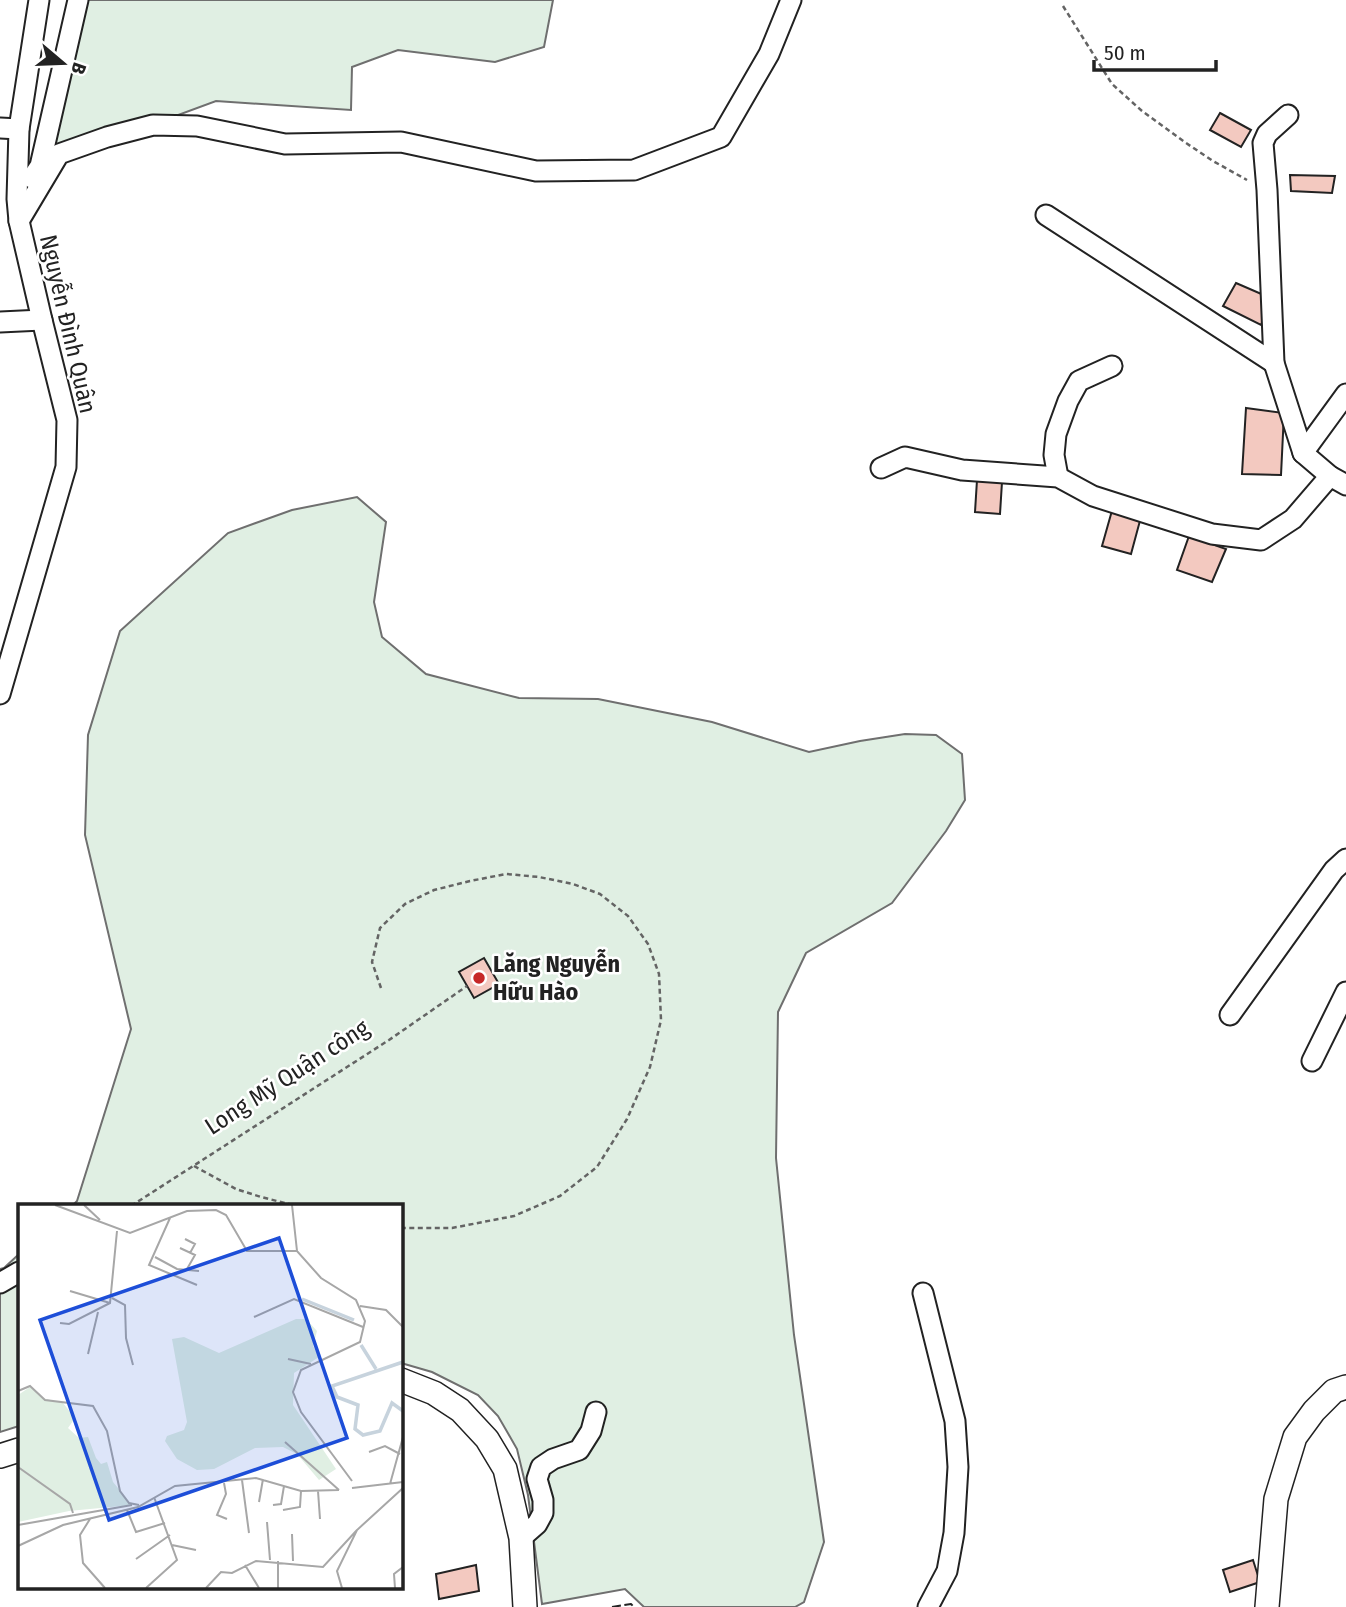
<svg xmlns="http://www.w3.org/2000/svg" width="1346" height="1607" font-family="'Fira Sans Condensed',sans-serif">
  <rect width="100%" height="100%" fill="#fff"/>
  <g fill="#e0efe3" stroke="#6f6f6f" stroke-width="2">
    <polygon points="82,0 553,0 544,47 495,62 398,50 352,67 351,110 216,101 40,166"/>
    <polygon points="357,497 386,522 374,602 382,637 426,674 519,698 598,699 712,722 809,752 860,741 905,734 936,735 962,754 965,800 946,831 892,903 806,953 778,1012 776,1158 794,1335 824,1542 804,1602 795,1607 644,1607 625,1589 542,1604 528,1495 517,1449 498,1416 478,1395 432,1372 401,1363 401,1206 72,1206 77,1201 131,1029 85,835 88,735 120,631 228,533 292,510"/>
    <polygon points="19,1254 19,1426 0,1432 0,1269 4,1268"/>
  </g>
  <g fill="#f3c9c0" stroke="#222" stroke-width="2">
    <polygon points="1220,113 1251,130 1241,147 1210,130"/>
    <polygon points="1290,175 1335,176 1332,193 1291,191"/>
    <polygon points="1236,283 1273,299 1261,325 1223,306"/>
    <polygon points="1246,408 1284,413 1281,475 1242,474"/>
    <polygon points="977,480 1002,482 1000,514 975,512"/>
    <polygon points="1113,507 1141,517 1131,554 1102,546"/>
    <polygon points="1189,536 1226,549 1212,582 1177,570"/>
    <polygon points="484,958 499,984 474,998 459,972"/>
    <polygon points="1253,1560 1260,1582 1230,1592 1223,1570"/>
    <polygon points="476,1565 479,1591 439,1599 436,1574"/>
  </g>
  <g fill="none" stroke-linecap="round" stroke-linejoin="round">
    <defs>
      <g id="minor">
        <polyline points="1288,115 1267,134 1263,143 1267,190 1274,363 1303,453 1330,476 1346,485"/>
        <polyline points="0,128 19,129"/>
        <polyline points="32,178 40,166 78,0"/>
        <polyline points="1046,215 1274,363"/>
        <polyline points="19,221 59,154 107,137 153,125 197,126 285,144 401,142 536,171 634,170 721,137 769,54 791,0"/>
        <polyline points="0,322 42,320"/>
        <polyline points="1303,453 1346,394"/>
        <polyline points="881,468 905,457 962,470 1058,477 1093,496 1212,534 1261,540 1293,519 1330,476"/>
        <polyline points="1058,477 1054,455 1056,434 1068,401 1079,381 1112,366"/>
        <polyline points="0,694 66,467 67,420 42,320 19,221 17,199 19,129 39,0"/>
        <polyline points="1230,1015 1334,870 1346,859"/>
        <polyline points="1312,1061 1346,992"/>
        <polyline points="0,1283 19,1272"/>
        <polyline points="923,1293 955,1421 958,1467 954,1533 947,1571 928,1607"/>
        <polyline points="521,1538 537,1524 543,1513 543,1500 537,1479 541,1467 553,1459 579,1450 591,1431 596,1412"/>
      </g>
      <g id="major">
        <polyline points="401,1380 434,1393 460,1410 487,1439 505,1469 521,1538 525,1607"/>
        <polyline points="0,1456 19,1450"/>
        <polyline points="1267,1607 1276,1499 1295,1437 1314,1411 1334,1391 1346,1387"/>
      </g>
    </defs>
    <use href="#minor" stroke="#222" stroke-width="23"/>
    <use href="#major" stroke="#222" stroke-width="26"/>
    <g stroke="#646464" stroke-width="2.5" stroke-dasharray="5 3.5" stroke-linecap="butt">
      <polyline points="1063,6 1112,84 1142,111 1186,143 1213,161 1247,180"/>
      <polyline points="381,988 372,962 380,928 405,904 434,890 470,881 506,874 539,877 573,884 600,894 628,916 648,944 659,974 661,1020 650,1067 627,1119 597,1167 560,1196 514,1216 452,1228 401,1228"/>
      <polyline points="194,1166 236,1189 261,1197 297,1206"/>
      <polyline points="131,1206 389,1040 467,986"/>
    </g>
    <use href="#minor" stroke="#fff" stroke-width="19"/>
    <use href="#major" stroke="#fff" stroke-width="23"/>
    <polyline stroke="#222" stroke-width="2" stroke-dasharray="9 3.5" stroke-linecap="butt" points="612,1607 631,1604 634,1607"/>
  </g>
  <circle fill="#c62828" stroke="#fff" stroke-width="2.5" cx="479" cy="978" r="7"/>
  <g text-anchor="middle" stroke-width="5" stroke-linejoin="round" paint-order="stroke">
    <g font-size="24" fill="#222" stroke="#fff">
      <text transform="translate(68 324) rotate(77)" y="8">Nguyễn Đình Quân</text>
      <text transform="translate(287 1077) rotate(-33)" y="8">Long Mỹ Quận công</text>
    </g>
    <g font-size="24" font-weight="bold" fill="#222" stroke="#fff" text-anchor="start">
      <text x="493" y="972">Lăng Nguyễn<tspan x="493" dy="28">Hữu Hào</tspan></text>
    </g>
  </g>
  <g transform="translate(18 1204)">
    <rect width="385" height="385" fill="#fff"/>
    <path d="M278,115H288L299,127L295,142L301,153L276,169L275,201L318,265L301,276L279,250L265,243L237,244L196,265L179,266L159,255L147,237L149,232L166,226L169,218L154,135L166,133L201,149ZM12,183L24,194L45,199L57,214L50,224L61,234L70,233L78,254L83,260L89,258L95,278L114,301L51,307L0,318V191Z" fill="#e0efe3"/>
    <path fill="none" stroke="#c7d3dd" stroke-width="3.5" d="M284,95L336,116M343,141L358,165M385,158L314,182L319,193L340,201L337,225L345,231L362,227L374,199L385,207"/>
    <path fill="none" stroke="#a7a7a7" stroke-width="2" d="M37,1L112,29L169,7L198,6L208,11L229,47H279L303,74L338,96L347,117L342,138L283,166L275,188L283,208L334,277M66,1L82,16M274,1L279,47M152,14L131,61L179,81M167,35L177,40L172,49M162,44L177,51L169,65M137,53L159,65L181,67M52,87L92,99M94,94L107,101L108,134L115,161M342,102L368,106L385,123M236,113L276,95L345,123M42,119L51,120L92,99L99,27M70,150L80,108M270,155L293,160M0,187L12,182L27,196L75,202L89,227L102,287L111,299L121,301M267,238L321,286M351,248L367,242L382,250M0,263L52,300L55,309M224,276L231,329M206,279L208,290L199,311L209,315M372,280L385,233M334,284L385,278M300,287L302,315M241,298L245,275M255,301L263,300L266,282M109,306L118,328L147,319M265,306L282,303L283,287M72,315L62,331L65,359L87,384M249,318L252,356M0,321L114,301M274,330L275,357M154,341L178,346M0,342L45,321L120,303L157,282L238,274L283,287L321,286M118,355L152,331M260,357V384M227,361L241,384M128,384L159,356L136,293M188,384L203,368L214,369L238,357L305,363L339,326M324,384L319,367L339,326L385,284M377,384L376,370L385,363"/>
    <path fill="#1d4ed8" fill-opacity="0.15" stroke="#1d4ed8" stroke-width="3.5" d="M261,34L329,234L91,316L22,116Z"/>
    <rect width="385" height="385" fill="none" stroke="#222" stroke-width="3.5"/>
  </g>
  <g transform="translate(63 63) rotate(109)" stroke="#ffffff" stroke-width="5" paint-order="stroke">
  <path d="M0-5L12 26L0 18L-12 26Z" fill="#222222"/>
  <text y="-10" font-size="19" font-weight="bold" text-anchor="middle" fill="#222222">B</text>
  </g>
  <path d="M1094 60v10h122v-10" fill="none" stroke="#222222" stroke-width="3.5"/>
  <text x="1104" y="60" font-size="21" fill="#222222" stroke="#ffffff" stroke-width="5" paint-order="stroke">50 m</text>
</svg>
